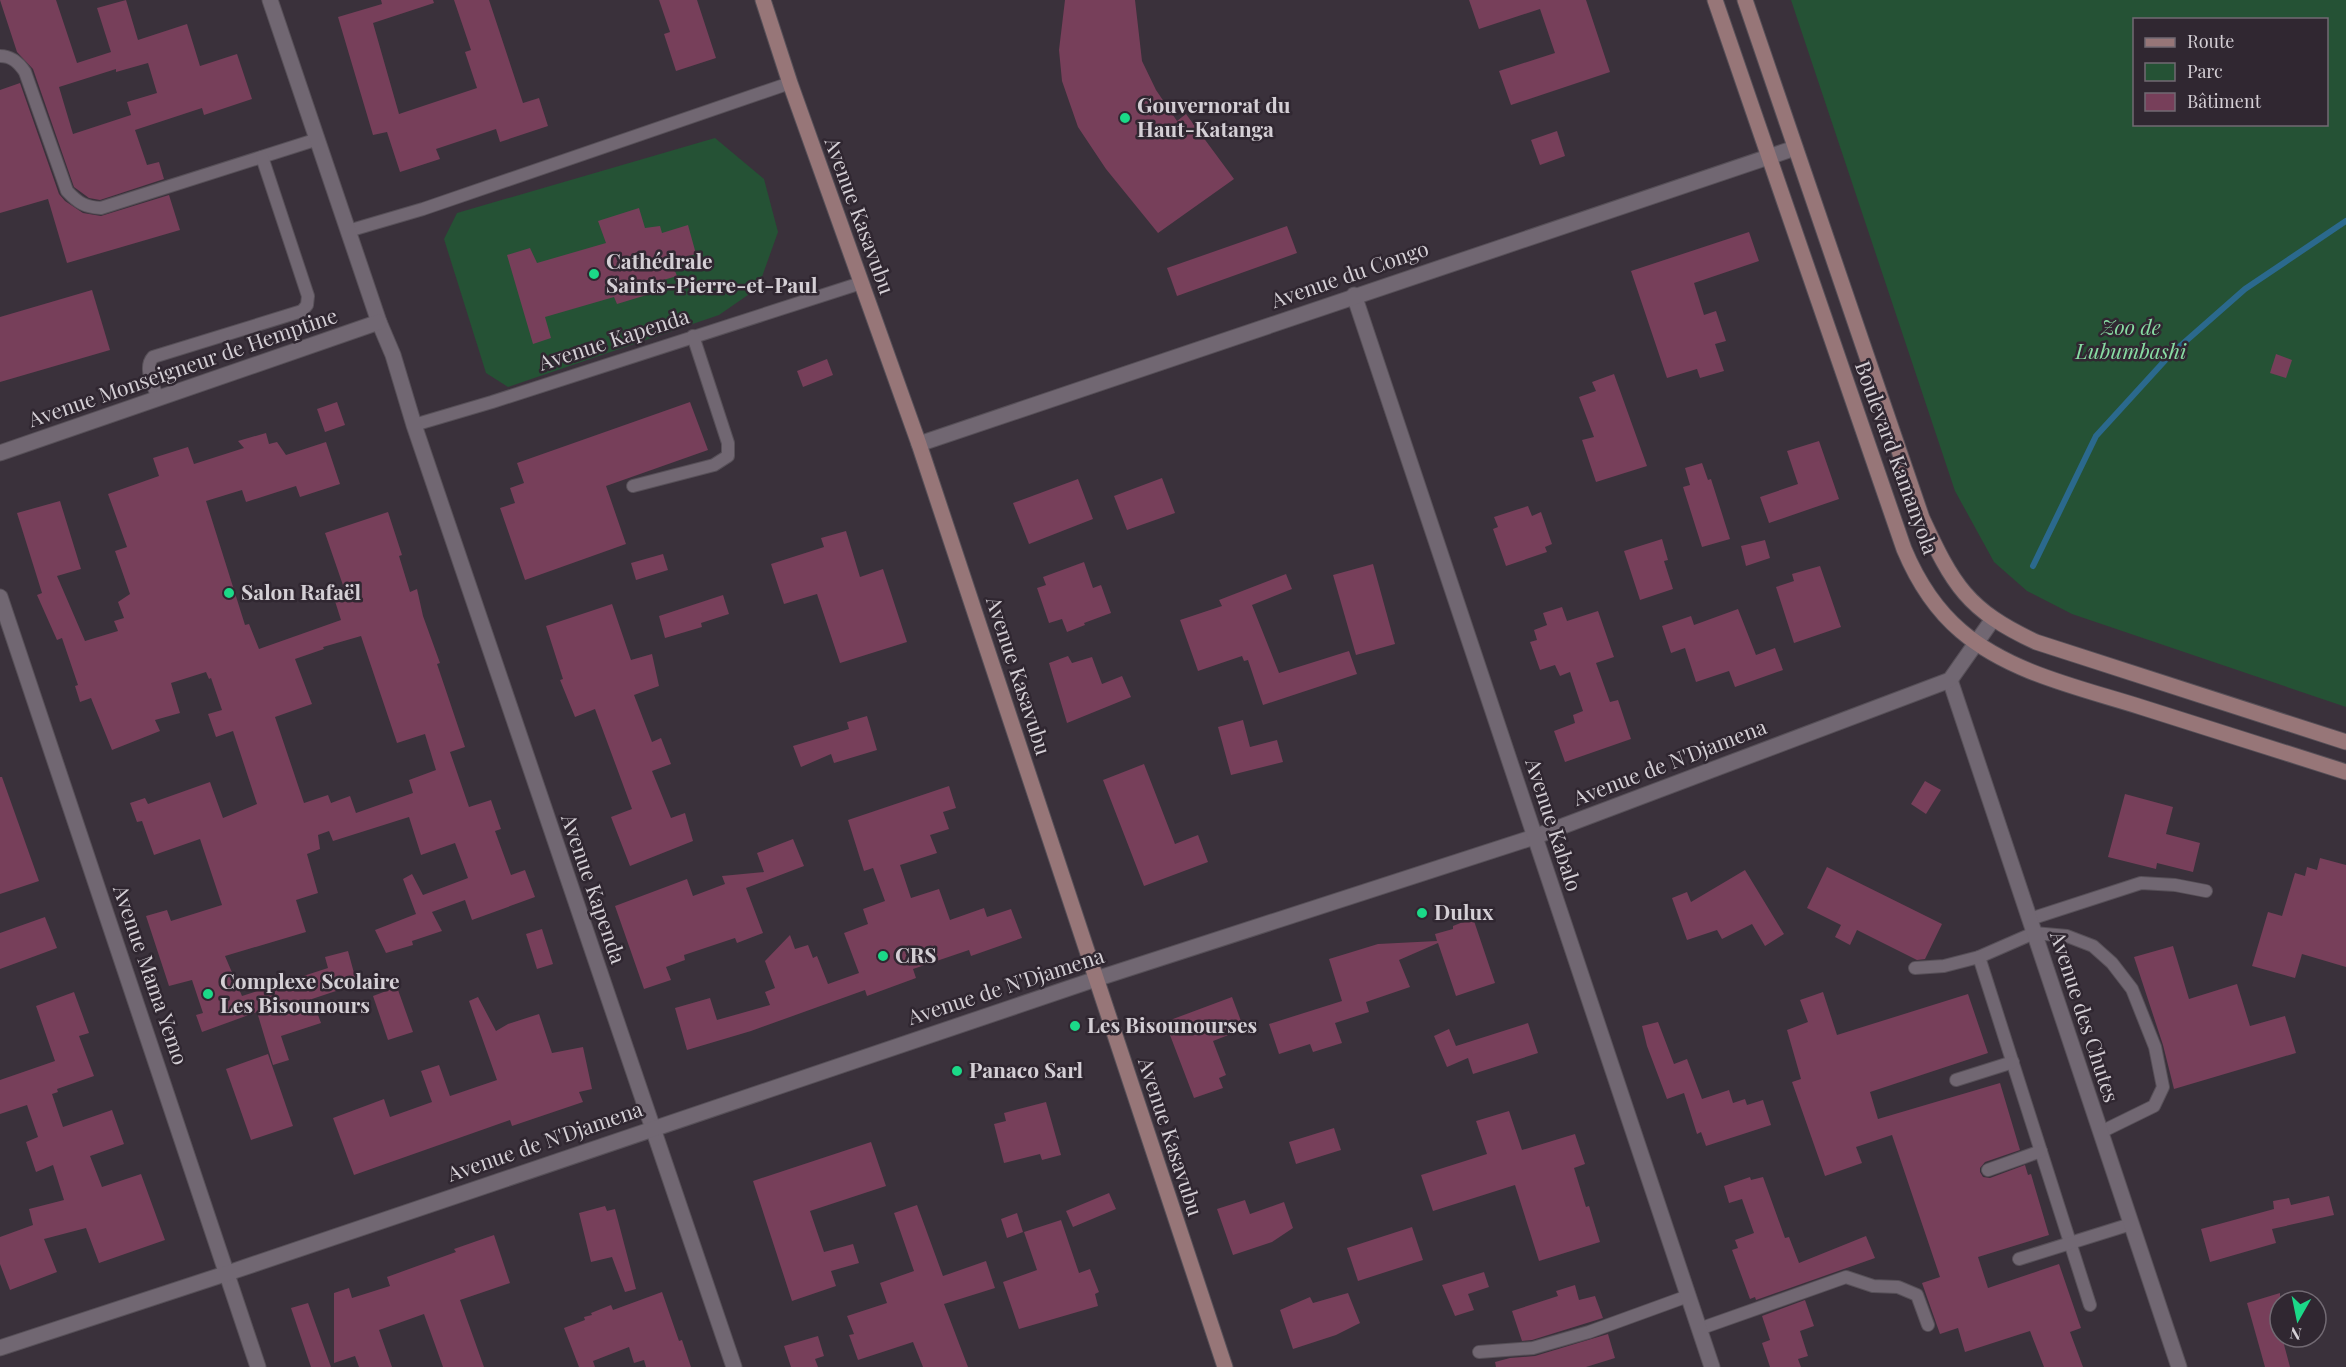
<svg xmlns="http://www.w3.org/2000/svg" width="2346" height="1367" font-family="'Playfair Display',serif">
  <rect width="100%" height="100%" fill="#3a313b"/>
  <g fill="#255235" fill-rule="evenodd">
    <path d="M1791,0H2346V707L2072,614L2027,591L1994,562L1955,491ZM2134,20H2326V124H2134Z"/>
    <polygon points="715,138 764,179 778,232 758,288 719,315 508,387 486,373 444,239 457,213"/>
  </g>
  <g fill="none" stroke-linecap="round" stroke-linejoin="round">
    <polyline stroke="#2b698d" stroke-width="6" points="2033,566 2096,436 2170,355 2245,289 2346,221"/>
  </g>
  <g fill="#773f5a" fill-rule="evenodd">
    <path d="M0,0H56L77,63L111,52L97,8L126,0L138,40L187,24L200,66L237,54L252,99L204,115L202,108L135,130L147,165L159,162L164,179L100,200L89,198L74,187L33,69L17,52ZM148,63L157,93L127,102L131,115L73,134L59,87L116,69V72Z"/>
    <polygon points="381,0 433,0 434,3 373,23 399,114 477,88 465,52 471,50 454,0 489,0 523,103 539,98 548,126 500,142 496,129 436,149 440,159 400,172 387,132 373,135 338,17 382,4"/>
    <polygon points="659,0 697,0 716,58 676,71 664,34 670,32"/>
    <polygon points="1065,0 1135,0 1142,61 1156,90 1177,121 1186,114 1234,179 1158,233 1106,169 1078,127 1062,81 1059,50"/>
    <polygon points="1469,0 1586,0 1610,72 1511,105 1499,71 1555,53 1540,9 1479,29"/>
    <polygon points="20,83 59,194 65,201 83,213 101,216 169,195 180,230 67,263 48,199 0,213 0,90"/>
    <polygon points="1557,131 1565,156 1540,165 1531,140"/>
    <polygon points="639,208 645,228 660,226 662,233 688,225 696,254 671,261 677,276 660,281 663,290 617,304 614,297 545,317 551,338 533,344 507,255 530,248 537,263 606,243 598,221"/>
    <polygon points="1287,226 1297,253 1177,296 1167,268"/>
    <polygon points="1749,232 1759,261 1694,283 1704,315 1716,311 1726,341 1715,344 1724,371 1700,378 1697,369 1667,378 1631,271"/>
    <polygon points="92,290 110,350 0,382 0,317"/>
    <polygon points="2276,354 2292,360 2286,378 2270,373"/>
    <polygon points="827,359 833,375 803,387 797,371"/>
    <polygon points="1614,374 1647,466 1596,482 1582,440 1594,437 1579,397 1596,391 1592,382"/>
    <polygon points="337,402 345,425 325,432 317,409"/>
    <polygon points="690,402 708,450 606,486 626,544 525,580 500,508 515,503 510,488 524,483 517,463"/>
    <path d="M266,433L269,444L277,442L286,455L326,442L340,484L300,497L296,486L246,502L242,490L206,501L245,625L249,624L259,649L341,620L334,598L346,594L325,533L388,512L402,555L399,556L410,592L417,589L423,616L440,663L437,664L465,747L450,752L469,807L491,800L501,829L495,831L511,875L525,870L535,897L472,920L465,900L432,912L442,931L412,941L413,945L386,953L375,930L416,914L403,879L412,874L423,895L468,878L455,843L421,855L409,817L333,841L329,831L318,835L320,849L307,854L318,893L296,900L306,932L225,956L242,996L328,968L325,957L348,951L357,984L312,999L321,1023L281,1036L289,1060L273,1065L257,1012L202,1032L196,1015L203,1013L192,980L169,986L146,916L167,910L171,921L222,905L200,839L154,855L142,821L137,822L130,803L145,798L148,804L210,782L223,818L257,804L233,731L216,737L208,714L222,710L211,678L209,679L206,672L171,683L180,713L155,720L160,731L112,750L91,698L80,702L75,686L78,685L62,638L57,640L37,595L42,593L17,513L60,501L81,569L57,576L85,641L118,631L114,621L124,618L118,602L130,594L115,551L127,547L108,494L159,476L153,458L188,447L194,464L244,448L238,441ZM361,636L397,743L425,734L436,770L409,780L413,793L356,813L350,796L331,803L328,795L304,803L275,717L312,704L295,659L324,649L323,647Z"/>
    <polygon points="1819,441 1839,499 1769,523 1760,497 1798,484 1787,451"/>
    <polygon points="1702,463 1708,480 1711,479 1730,539 1702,547 1683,487 1690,485 1685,468"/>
    <polygon points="1162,478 1175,513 1127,530 1114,496"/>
    <polygon points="1078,479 1093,519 1029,544 1013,503"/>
    <polygon points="1528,506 1532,516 1541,512 1552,544 1545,547 1547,552 1506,566 1493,529 1498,527 1494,517"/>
    <polygon points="846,531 860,577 883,569 907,642 840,663 817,594 784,604 771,564 824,547 821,538"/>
    <polygon points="1662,539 1668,560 1664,561 1673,589 1640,600 1624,551"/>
    <polygon points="1765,540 1770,558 1746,566 1741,546"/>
    <polygon points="663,554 668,570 636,580 631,563"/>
    <polygon points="1084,562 1093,588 1101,585 1111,613 1084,623 1085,625 1067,632 1062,619 1049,623 1037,588 1046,585 1043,577"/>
    <polygon points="1373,564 1395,644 1356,655 1333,575"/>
    <polygon points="1820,566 1841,627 1794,643 1776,587 1794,581 1792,574"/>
    <polygon points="1286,574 1292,589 1252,605 1279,673 1349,651 1357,674 1263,705 1248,660 1244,661 1242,656 1198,671 1180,620 1222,606 1219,600"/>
    <polygon points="723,595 729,614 701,623 702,627 665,638 659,616"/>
    <polygon points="612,604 631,660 652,654 659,686 634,695 652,742 661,738 671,764 652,771 671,818 685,813 693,841 630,866 611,817 632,809 595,709 575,717 560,680 563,679 546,626"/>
    <polygon points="1562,607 1567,621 1598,611 1614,657 1596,663 1610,702 1618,700 1631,739 1565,762 1554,731 1575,723 1573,715 1583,711 1570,672 1560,676 1555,665 1540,670 1530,642 1537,640 1534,630 1547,625 1543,613"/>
    <polygon points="1738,609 1756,655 1775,648 1783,670 1735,687 1729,671 1696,682 1685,648 1671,653 1662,626 1691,616 1694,625"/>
    <polygon points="1068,656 1072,663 1092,657 1102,684 1122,676 1131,697 1067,723 1049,663"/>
    <polygon points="867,716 877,750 834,763 831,754 801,767 793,746 849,729 847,722"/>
    <polygon points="1243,720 1250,747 1277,740 1283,762 1231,775 1218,727"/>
    <polygon points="1144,764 1175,844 1198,835 1208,862 1144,886 1103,780"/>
    <polygon points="0,777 2,777 39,881 0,894"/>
    <polygon points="1925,781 1941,790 1926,814 1911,804"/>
    <polygon points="949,786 956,808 943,812 949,829 930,835 937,853 900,865 911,898 939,889 950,920 984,908 987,917 1011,909 1022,938 971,956 969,950 913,969 916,978 867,996 865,990 751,1031 687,1050 675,1008 710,998 717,1020 770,1005 765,992 775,988 765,961 790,935 795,949 808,945 813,958 817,956 828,984 859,973 844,933 868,924 863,909 885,901 873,868 864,871 848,820"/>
    <polygon points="2125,794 2173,807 2166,834 2200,843 2193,872 2157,863 2156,869 2108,857"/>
    <polygon points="793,839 804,866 746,888 763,933 737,943 735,938 684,955 685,960 666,967 671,980 644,989 615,906 687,879 693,896 725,884 722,876 764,872 757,853"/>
    <polygon points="2320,858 2346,865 2346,967 2302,954 2295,978 2252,966 2268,912 2282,916 2295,873 2305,876 2307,867 2317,870"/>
    <polygon points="1827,867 1942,924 1925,959 1917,960 1857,930 1850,945 1835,937 1841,925 1807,908"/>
    <polygon points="1745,870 1784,934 1765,946 1752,924 1722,939 1717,930 1687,940 1672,898 1687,892 1691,902"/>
    <polygon points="45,917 57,948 0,969 0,933"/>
    <polygon points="1473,918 1495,983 1456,996 1438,943 1399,960 1410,987 1366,1002 1369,1012 1335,1023 1342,1043 1313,1052 1310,1044 1279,1054 1269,1024 1342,1001 1329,959 1378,944 1437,941 1435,934 1453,929 1453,926"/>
    <polygon points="542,929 553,964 537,969 526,934"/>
    <polygon points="2173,946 2189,999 2237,984 2250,1026 2285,1016 2296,1053 2174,1089 2163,1045 2134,957"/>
    <polygon points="397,987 413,1032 388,1040 373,996"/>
    <polygon points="74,992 89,1033 79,1036 94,1076 57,1089 58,1092 52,1094 63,1127 112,1110 124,1144 90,1156 102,1187 141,1174 165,1240 99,1263 86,1228 44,1239 57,1272 10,1290 0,1264 0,1237 33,1225 29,1209 64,1200 53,1165 36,1172 26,1142 38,1137 27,1105 0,1114 0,1080 55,1061 36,1006"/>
    <polygon points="1823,992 1837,1035 1968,994 1988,1053 1870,1092 1878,1119 2000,1083 2020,1150 1985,1162 1980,1168 1980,1172 1983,1177 1990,1178 2025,1165 2028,1175 2031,1174 2049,1235 1978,1257 1988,1288 2059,1264 2081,1328 2070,1332 2083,1367 2044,1367 2030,1331 1965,1352 1958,1328 1940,1334 1922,1283 1940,1277 1892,1135 1856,1147 1862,1163 1825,1176 1792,1082 1801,1079 1787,1030 1808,1022 1800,1000"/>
    <polygon points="478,997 496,1031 508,1024 539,1014 552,1053 583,1047 592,1089 579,1092 583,1102 512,1126 510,1120 354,1175 333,1118 384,1099 390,1117 432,1102 421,1071 439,1065 450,1096 497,1080 469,1001"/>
    <polygon points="1232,997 1244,1029 1213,1041 1226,1075 1219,1078 1223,1088 1194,1098 1165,1022"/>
    <polygon points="1658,1022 1674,1064 1687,1059 1702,1099 1729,1090 1733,1103 1745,1099 1747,1105 1763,1100 1771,1125 1706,1146 1701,1132 1697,1134 1684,1093 1667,1099 1647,1046 1642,1026"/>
    <polygon points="1528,1023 1538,1053 1473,1074 1468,1058 1447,1067 1434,1036 1449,1029 1456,1046"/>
    <polygon points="268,1054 293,1126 251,1140 226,1069"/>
    <polygon points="1046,1102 1061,1155 1042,1160 1040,1154 1004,1163 994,1124 1006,1121 1004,1113"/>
    <polygon points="1509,1111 1522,1150 1575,1134 1585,1164 1574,1168 1586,1207 1589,1206 1600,1242 1539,1261 1515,1185 1433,1211 1421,1175 1487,1154 1476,1121"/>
    <polygon points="1334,1128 1341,1150 1296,1164 1289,1142"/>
    <polygon points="871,1142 886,1186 810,1211 824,1252 853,1244 859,1263 831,1271 836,1286 792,1301 753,1181"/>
    <polygon points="1750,1177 1751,1180 1763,1177 1785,1238 1789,1237 1799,1263 1866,1236 1875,1258 1756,1300 1755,1297 1750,1299 1732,1250 1738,1248 1735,1240 1754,1233 1742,1199 1729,1203 1724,1186"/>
    <polygon points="1109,1193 1116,1209 1073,1227 1066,1211"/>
    <polygon points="2329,1196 2334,1215 2272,1229 2276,1243 2210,1262 2201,1229 2274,1209 2273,1201 2289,1198 2291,1205"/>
    <polygon points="1245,1200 1250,1214 1284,1202 1293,1228 1272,1242 1233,1255 1217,1209"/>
    <polygon points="917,1205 943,1276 986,1261 995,1288 944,1304 968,1367 923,1367 913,1342 858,1360 849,1335 854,1334 847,1316 887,1303 880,1283 914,1271 894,1213"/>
    <polygon points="605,1206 607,1211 615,1209 636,1289 625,1292 612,1257 591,1262 579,1213"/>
    <polygon points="1017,1213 1023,1232 1007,1238 1001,1219"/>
    <polygon points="1061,1220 1079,1273 1090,1269 1099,1292 1095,1294 1098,1306 1019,1329 1003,1282 1037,1270 1024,1232"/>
    <polygon points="1412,1227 1423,1260 1358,1281 1347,1248"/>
    <polygon points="494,1235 510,1283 460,1300 484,1367 443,1367 424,1314 379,1330 392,1367 359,1367 355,1356 334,1363 334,1293 349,1288 352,1298 390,1286 387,1277 456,1252 454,1249"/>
    <polygon points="1484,1272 1489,1287 1468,1294 1474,1310 1455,1316 1442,1285"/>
    <polygon points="1575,1285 1579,1300 1595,1296 1603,1318 1532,1340 1522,1341 1512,1311 1558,1296 1556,1291"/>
    <polygon points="662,1292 679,1341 682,1340 691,1367 646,1367 644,1360 634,1363 629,1347 593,1361 595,1367 579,1367 564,1328 585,1320 584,1317 592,1315 591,1313 611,1305 613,1310"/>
    <polygon points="1348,1293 1360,1323 1336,1335 1293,1349 1280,1310 1310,1297 1313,1303"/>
    <polygon points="2280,1293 2280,1337 2282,1337 2290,1367 2265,1367 2247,1303"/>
    <polygon points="1805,1300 1814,1326 1800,1331 1808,1356 1798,1359 1801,1367 1770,1367 1762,1343 1770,1340 1762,1316"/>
    <polygon points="308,1303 331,1367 311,1367 291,1308"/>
    <polygon points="1608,1334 1615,1358 1586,1367 1496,1367 1495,1362 1510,1358 1535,1356"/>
    <polygon points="818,1336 824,1356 815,1359 818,1367 791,1367 784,1346"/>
  </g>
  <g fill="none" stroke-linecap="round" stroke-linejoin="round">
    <defs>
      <g id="service">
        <path d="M0,56C12,56 19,63 25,72L67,191C78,203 85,207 101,208L318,139"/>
        <polyline points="348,231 423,209 790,83"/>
        <path d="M158,399C154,386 143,368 153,357L302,311L307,305L308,296L262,157"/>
        <polyline points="414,425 492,402 861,283"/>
        <polyline points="633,486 714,465 728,456 728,443 693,336"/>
        <polyline points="2030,919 2141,883 2175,885 2206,891"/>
        <polyline points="1979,957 2090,1305"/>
        <polyline points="1915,968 1944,966 1979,957 2034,933 2067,936 2093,946 2112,963 2132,989 2155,1047 2163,1087 2154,1106 2101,1132"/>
        <polyline points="1956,1080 2013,1062"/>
        <polyline points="1988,1170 2041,1151"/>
        <polyline points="2019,1259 2131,1224"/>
        <polyline points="1699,1329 1846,1277 1873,1286 1898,1287 1917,1295 1928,1325"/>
        <polyline points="1479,1352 1533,1348 1589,1332 1688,1296"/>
      </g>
      <g id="minor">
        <polyline points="270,0 379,322 393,355 414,425 734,1367"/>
        <polyline points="0,453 379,322"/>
        <polyline points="0,597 258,1367"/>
        <polyline points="1950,680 2179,1367"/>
        <polyline points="0,1348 228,1273 1096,979 1534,837 1950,680 1993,619"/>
      </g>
      <g id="tertiary">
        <polyline points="1354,295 1712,1367"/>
        <polyline points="919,444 1795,148"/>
      </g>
      <g id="secondary">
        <polyline points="763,0 790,83 919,444 1225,1367"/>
        <path d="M1715,0L1904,549C1917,580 1935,609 1961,631C2010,673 2081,688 2141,707C2209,729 2278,750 2346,772"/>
        <path d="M1745,0L1922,518C1953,585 1967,610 2036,642L2346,742"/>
      </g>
    </defs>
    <use href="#service" stroke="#575058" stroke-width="14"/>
    <use href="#minor" stroke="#575058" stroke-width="17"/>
    <use href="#tertiary" stroke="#575058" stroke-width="17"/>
    <use href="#secondary" stroke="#575058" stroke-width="17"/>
    <use href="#service" stroke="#716772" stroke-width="12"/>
    <use href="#minor" stroke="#716772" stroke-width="15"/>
    <use href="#tertiary" stroke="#716772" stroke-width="15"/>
    <use href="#secondary" stroke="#977678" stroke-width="15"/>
  </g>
  <g fill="#1bd988" stroke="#302731" stroke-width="2">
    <circle cx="1125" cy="118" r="6"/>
    <circle cx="594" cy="274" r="6"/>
    <circle cx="229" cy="593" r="6"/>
    <circle cx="1422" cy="913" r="6"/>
    <circle cx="883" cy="956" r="6"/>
    <circle cx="208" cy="994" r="6"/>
    <circle cx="1075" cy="1026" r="6"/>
    <circle cx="957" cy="1071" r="6"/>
  </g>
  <g text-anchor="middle" stroke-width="5" stroke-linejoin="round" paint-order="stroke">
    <g font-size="21" font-weight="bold" fill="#d4cfd5" stroke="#302731" text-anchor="start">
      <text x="1137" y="113">Gouvernorat du<tspan x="1137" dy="24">Haut-Katanga</tspan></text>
      <text x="606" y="269">Cathédrale<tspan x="606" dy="24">Saints-Pierre-et-Paul</tspan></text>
      <text x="241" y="600">Salon Rafaël</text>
      <text x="1434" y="920">Dulux</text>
      <text x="895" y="963">CRS</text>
      <text x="220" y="989">Complexe Scolaire<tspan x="220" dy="24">Les Bisounours</tspan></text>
      <text x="1087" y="1033">Les Bisounourses</text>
      <text x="969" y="1078">Panaco Sarl</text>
    </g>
    <g font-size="21" fill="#d4cfd5" stroke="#302731">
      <text transform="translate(859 216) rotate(70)" y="7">Avenue Kasavubu</text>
      <text transform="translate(1350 275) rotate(-19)" y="7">Avenue du Congo</text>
      <text transform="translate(614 340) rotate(-18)" y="7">Avenue Kapenda</text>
      <text transform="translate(183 368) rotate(-19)" y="7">Avenue Monseigneur de Hemptine</text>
      <text transform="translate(1896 458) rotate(70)" y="7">Boulevard Kamanyola</text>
      <text transform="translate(1018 676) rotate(72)" y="7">Avenue Kasavubu</text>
      <text transform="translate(1670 763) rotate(-21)" y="7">Avenue de N'Djamena</text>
      <text transform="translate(1553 825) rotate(72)" y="7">Avenue Kabalo</text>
      <text transform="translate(593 889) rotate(71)" y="7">Avenue Kapenda</text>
      <text transform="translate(150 975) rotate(71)" y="7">Avenue Mama Yemo</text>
      <text transform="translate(1006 987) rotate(-18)" y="7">Avenue de N'Djamena</text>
      <text transform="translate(2084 1017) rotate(72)" y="7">Avenue des Chutes</text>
      <text transform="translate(1170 1137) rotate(72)" y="7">Avenue Kasavubu</text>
      <text transform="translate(545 1142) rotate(-19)" y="7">Avenue de N'Djamena</text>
    </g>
    <g font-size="21" font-style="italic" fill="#88dca3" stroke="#302731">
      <text x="2131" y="335">Zoo de<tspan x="2131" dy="24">Lubumbashi</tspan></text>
    </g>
  </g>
  <rect x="2133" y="18" width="195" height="108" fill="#302731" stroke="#726a73" stroke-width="1.5"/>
  <rect x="2145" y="38" width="30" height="9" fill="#977678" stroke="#726a73" stroke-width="1.5"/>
  <text x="2187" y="48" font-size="18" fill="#d4cfd5">Route</text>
  <rect x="2145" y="63" width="30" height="18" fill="#255235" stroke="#726a73" stroke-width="1.5"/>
  <text x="2187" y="78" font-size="18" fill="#d4cfd5">Parc</text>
  <rect x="2145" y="93" width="30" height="18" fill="#773f5a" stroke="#726a73" stroke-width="1.5"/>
  <text x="2187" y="108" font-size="18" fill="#d4cfd5">Bâtiment</text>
  <g transform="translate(2298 1319) rotate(189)"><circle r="28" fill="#302731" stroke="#726a73" stroke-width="1.5"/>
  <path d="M0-4.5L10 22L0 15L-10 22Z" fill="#1bd988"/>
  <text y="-9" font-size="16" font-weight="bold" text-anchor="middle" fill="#d4cfd5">N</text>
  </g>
</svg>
